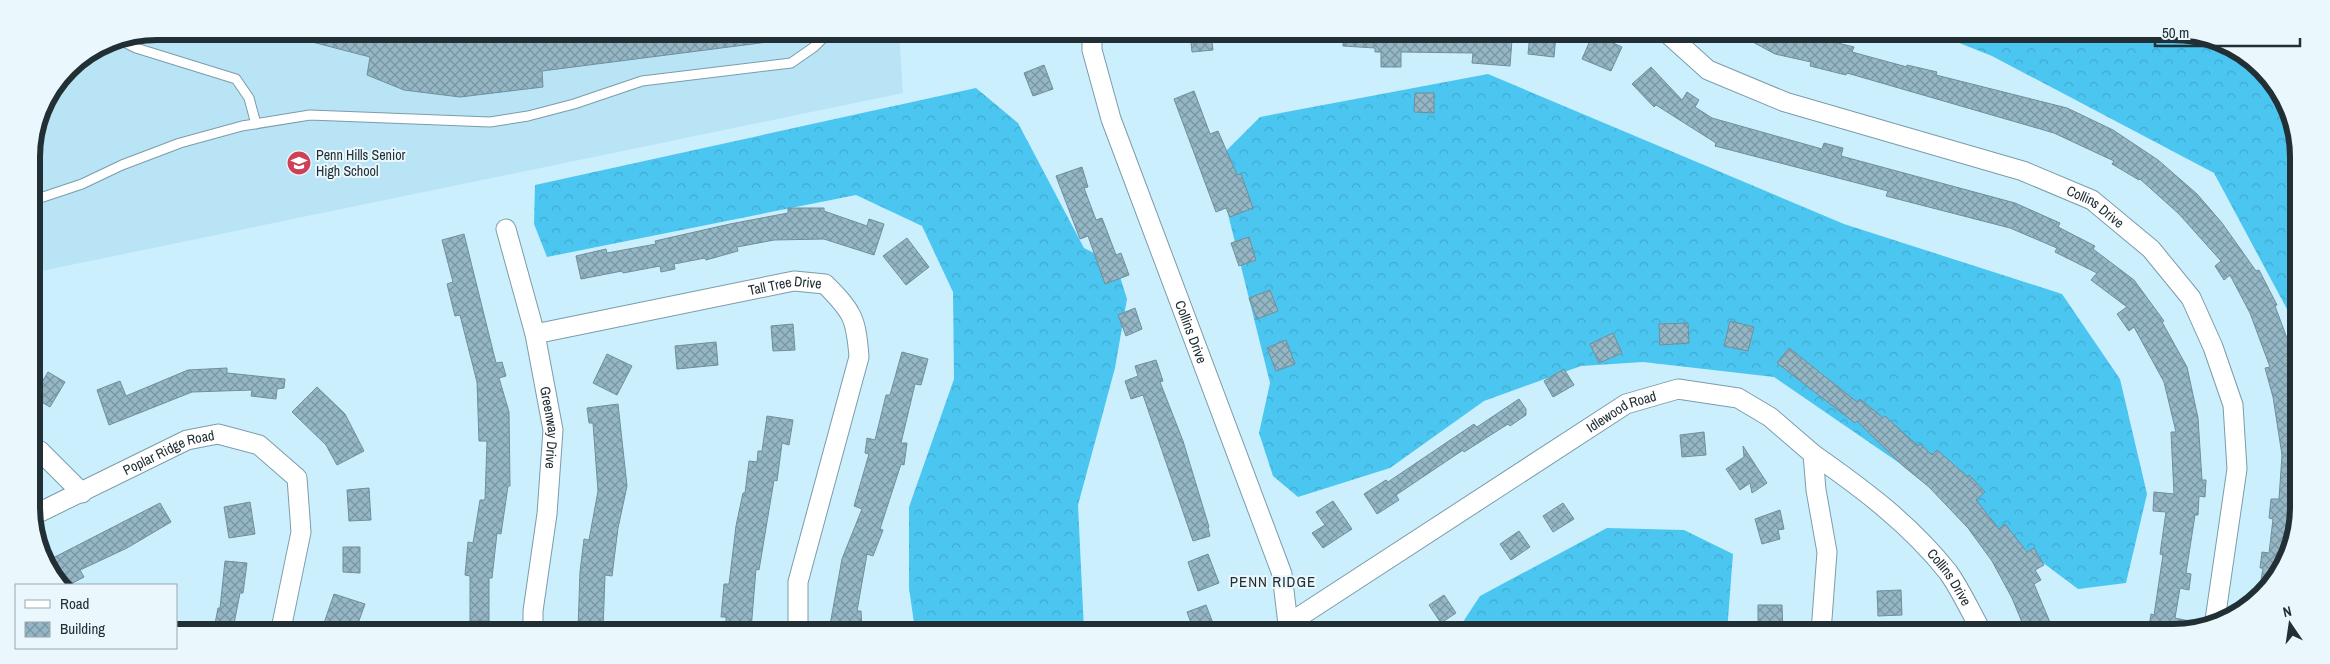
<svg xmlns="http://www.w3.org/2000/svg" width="2330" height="664" font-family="'Archivo Narrow',sans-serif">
  <defs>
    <pattern id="forest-crowns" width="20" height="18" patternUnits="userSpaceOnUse" patternTransform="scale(1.25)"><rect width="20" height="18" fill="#4bc6f1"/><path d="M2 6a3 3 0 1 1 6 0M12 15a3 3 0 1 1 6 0" fill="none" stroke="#41aacf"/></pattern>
    <pattern id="building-cross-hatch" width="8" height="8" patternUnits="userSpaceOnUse" patternTransform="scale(1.25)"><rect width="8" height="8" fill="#95b7c5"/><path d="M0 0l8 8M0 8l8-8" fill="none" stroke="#7995a1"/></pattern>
  </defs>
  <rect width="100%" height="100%" fill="#cceffe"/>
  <polygon fill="#b8e4f6" points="157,31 899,33 903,93 32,273 32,149 44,102 68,68 109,41"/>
  <g fill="url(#forest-crowns)">
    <polygon points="1939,35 2205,35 2267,74 2296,133 2296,326 2214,173 1992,56"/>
    <polygon points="1488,74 1844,224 2062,294 2120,379 2147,494 2126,583 2078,589 2026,550 1774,377 1643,362 1581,366 1484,401 1390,468 1298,497 1273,476 1259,433 1270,383 1215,162 1260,117"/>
    <polygon points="976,88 1018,123 1084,248 1116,264 1127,299 1115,368 1078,505 1084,630 915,630 909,588 909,507 954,379 953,292 922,226 856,195 547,257 534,224 535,185"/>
    <polygon points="1607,528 1684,530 1733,554 1727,632 1457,631 1480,596"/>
  </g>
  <g fill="url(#building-cross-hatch)" stroke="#6e8f9c">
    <polygon points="293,32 768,32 768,42 542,71 543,87 460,97 404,90 367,75 370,57 293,37"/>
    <polygon points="1190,33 1211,33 1213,50 1192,52"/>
    <polygon points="1343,34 1497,34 1496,38 1512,40 1510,66 1472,63 1473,53 1401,52 1401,67 1381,67 1381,52 1375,52 1375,48 1343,46"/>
    <polygon points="1530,34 1556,34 1554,57 1528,54"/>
    <polygon points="1593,34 1622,47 1611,71 1582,59"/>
    <polygon points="1738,34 1806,35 1854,47 1852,52 1907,67 1907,65 1937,72 1936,75 2067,108 2113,130 2158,160 2197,194 2222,223 2256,271 2259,270 2277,305 2275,306 2291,349 2289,350 2295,373 2295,539 2278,577 2258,598 2263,568 2260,568 2262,552 2269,553 2273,519 2269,518 2271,499 2279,499 2282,455 2273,397 2265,368 2270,367 2250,313 2230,275 2224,280 2215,266 2221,261 2179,214 2140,179 2139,180 2112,164 2114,161 2054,133 1847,73 1846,75 1810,66 1811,62 1775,54"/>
    <polygon points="1044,65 1053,89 1033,96 1024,73"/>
    <polygon points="1651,67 1682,100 1687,92 1699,100 1695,107 1712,118 1822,149 1824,143 1843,148 1841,156 2015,203 2060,223 2058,227 2095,246 2093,249 2134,280 2164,321 2162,322 2187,367 2198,418 2202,480 2206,480 2205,497 2199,496 2198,515 2195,515 2186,573 2191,574 2189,590 2180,588 2175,618 2204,624 2181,632 2148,632 2151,614 2154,615 2163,555 2160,554 2166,512 2153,511 2154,492 2174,494 2171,432 2176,432 2164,382 2134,327 2129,331 2117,314 2127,307 2091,280 2097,273 2055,252 2057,248 2010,228 1886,196 1888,191 1715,146 1716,143 1656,105 1654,107 1632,84"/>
    <polygon points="1194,91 1210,134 1218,131 1237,175 1241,174 1253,208 1230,217 1226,208 1216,212 1174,99"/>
    <polygon points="1415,93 1434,93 1434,113 1414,112"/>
    <polygon points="1082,167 1088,187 1084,188 1096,220 1102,218 1116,255 1121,253 1129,275 1105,284 1088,236 1080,239 1056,176"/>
    <polygon points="788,208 824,208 824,211 867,226 869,219 884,224 874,255 824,239 774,240 737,247 738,251 706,260 705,258 674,264 675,269 661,272 660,266 623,273 622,271 581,279 576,256 606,249 607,253 656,244 655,241 730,224 788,213"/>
    <polygon points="464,234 496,363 502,362 506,376 499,378 509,412 510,486 508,486 501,534 497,533 492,578 489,578 489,621 470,621 470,576 465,575 468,542 473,543 480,500 485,500 487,441 479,441 477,382 460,315 455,316 447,284 453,282 442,240"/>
    <polygon points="1249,237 1256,260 1239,266 1231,243"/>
    <polygon points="907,238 929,267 906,285 883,256"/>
    <polygon points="1270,290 1278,311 1257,319 1249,298"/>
    <polygon points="1135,308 1142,329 1126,336 1118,315"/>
    <polygon points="1730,321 1754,327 1748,351 1724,346"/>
    <polygon points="1688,323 1689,343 1660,345 1659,324"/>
    <polygon points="793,324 795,350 773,351 771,326"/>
    <polygon points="1613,333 1622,353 1599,363 1590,344"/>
    <polygon points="1286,340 1295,364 1276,371 1267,348"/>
    <polygon points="716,342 718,365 677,369 675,346"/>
    <polygon points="1789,348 1857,402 1860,399 1883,418 1885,416 1918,446 1920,444 1932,455 1937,450 1968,477 1969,475 1985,492 1976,500 1999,529 2005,524 2027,552 2034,548 2044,565 2035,570 2041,580 2034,584 2054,632 2026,632 2012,598 1992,561 1968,528 1929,487 1902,465 1857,421 1855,423 1777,363"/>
    <polygon points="902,352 928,359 921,385 915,384 901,443 907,443 904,465 901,464 880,529 883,530 873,556 867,554 857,611 861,611 862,630 835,630 834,625 830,625 842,559 862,509 854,506 869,454 865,453 867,438 875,440 886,395 890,395"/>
    <polygon points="607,354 632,366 617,395 593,383"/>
    <polygon points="1156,360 1163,381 1160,382 1183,441 1209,527 1208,528 1210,536 1193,541 1143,395 1131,399 1125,381 1138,376 1135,366"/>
    <polygon points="227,368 227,373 285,379 284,388 277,389 276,399 251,396 252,390 192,392 109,425 97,390 120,381 126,396 188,370"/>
    <polygon points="1564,369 1574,385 1553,397 1544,381"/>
    <polygon points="48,372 65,382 50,407 33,397"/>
    <polygon points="317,387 345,414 364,451 337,465 326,445 292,412"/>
    <polygon points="1519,399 1526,409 1526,415 1510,426 1508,424 1464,452 1463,450 1396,495 1399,500 1377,514 1364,494 1386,480 1388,482 1474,424 1477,427"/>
    <polygon points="618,404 627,486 618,528 612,576 605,575 603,629 578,629 580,572 584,539 589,540 598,491 593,423 589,423 587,408"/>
    <polygon points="767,416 793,420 789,445 782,443 777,481 774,480 759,570 756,569 751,630 726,630 726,617 721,617 724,584 729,584 736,526 743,493 745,493 749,461 757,462 758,451 762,451"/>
    <polygon points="1704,432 1706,455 1682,457 1680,435"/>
    <polygon points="1743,446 1767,483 1752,493 1750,483 1740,490 1726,469 1744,457"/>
    <polygon points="369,488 371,520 349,521 347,490"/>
    <polygon points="1333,501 1352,529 1323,548 1312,533 1325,525 1316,512"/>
    <polygon points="250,502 255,534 229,538 224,507"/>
    <polygon points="160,503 171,522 127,548 80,570 84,577 69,585 62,585 49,560"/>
    <polygon points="1563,503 1574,519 1553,532 1543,516"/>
    <polygon points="1780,510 1784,529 1778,530 1780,539 1762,544 1755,519"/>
    <polygon points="1519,531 1530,547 1511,560 1500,544"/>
    <polygon points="343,547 360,547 360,573 343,572"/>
    <polygon points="1208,554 1219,583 1198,591 1188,562"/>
    <polygon points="225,561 247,563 243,593 240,593 233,629 214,629 218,608 220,608"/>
    <polygon points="1901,590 1902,615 1878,616 1877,591"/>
    <polygon points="334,594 365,604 356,629 322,629"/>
    <polygon points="1444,595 1456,613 1441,623 1429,605"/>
    <polygon points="1206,605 1216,631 1194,631 1187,612"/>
    <polygon points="1758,605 1782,605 1783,632 1758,632"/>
  </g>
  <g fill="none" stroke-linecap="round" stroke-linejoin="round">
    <defs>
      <g id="service">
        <polyline points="118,39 136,48 236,79 249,98 256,124"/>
        <polyline points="32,197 43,197 82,184 122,165 180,143 242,126 310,115 490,122 528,116 574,104 642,81 791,63 814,47 828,33"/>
      </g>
      <g id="minor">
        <path id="s1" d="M1092,33V50L1111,119L1282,574L1288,624L1286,631"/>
        <path id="s2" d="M1668,34L1708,70L1785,102L2023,171L2092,200L2151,249L2191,298L2213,347L2233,405L2237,469L2215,620"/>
        <path id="s3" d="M506,229L535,334L553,430L547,514L533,611V629"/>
        <path id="s4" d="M535,334L794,281L825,284C853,312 856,318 859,357L798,582V630"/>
        <polyline points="33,447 40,451 82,493"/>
        <path id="s5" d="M1813,454C1863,489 1910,524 1948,572C1961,590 1971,613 1982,632"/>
        <path id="s6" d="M34,515L187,440L218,434L259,445L297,478L301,532L281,629"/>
        <path id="s7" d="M1288,624L1626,404L1678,389L1738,398L1770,417L1813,454L1816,490L1827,552L1821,632"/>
      </g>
    </defs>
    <use href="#service" stroke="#7b9caa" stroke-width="11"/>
    <use href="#minor" stroke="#7b9caa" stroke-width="21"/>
    <use href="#service" stroke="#fff" stroke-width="9"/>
    <use href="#minor" stroke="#fff" stroke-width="19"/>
  </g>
  <defs>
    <symbol id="school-disc" viewBox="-11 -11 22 22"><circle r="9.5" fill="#cf3f56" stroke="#eaf8fe"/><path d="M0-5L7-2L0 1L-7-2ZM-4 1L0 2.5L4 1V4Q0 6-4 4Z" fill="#fff"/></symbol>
  </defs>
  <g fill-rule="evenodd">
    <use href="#school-disc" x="285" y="149" width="28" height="28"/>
  </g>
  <g text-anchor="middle" stroke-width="4" stroke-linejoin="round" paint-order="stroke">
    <g font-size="14" fill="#222f35" stroke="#eaf8fe" text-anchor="start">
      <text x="316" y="160">Penn Hills Senior<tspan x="316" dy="16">High School</tspan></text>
    </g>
    <g font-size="14" fill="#222f35" stroke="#eaf8fe">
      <text dy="5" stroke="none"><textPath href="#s2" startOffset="466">Collins Drive</textPath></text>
      <text dy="5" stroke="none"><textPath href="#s4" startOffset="255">Tall Tree Drive</textPath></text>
      <text dy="5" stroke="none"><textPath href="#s1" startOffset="316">Collins Drive</textPath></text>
      <text dy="5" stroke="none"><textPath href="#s7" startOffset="396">Idlewood Road</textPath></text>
      <text dy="5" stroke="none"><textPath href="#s3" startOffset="204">Greenway Drive</textPath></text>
      <text dy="5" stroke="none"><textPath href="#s6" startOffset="149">Poplar Ridge Road</textPath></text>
      <text dy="5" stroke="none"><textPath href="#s5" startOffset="185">Collins Drive</textPath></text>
    </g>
    <g font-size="15" letter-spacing="1" fill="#222f35" stroke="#eaf8fe">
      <text x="1273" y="587">PENN RIDGE</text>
    </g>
  </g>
  <path d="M0 0H2330V664H0ZM157 40H2173A117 117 0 0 1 2290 157V507A117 117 0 0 1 2173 624H157A117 117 0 0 1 40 507V157A117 117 0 0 1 157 40Z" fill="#eaf8fe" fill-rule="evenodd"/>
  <path fill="none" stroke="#222f35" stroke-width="6" d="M157 40H2173A117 117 0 0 1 2290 157V507A117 117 0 0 1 2173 624H157A117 117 0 0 1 40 507V157A117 117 0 0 1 157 40Z"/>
  <rect x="15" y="584" width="162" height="65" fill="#eaf8fe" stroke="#9aa8ae"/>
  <rect x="25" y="600" width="25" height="8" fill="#ffffff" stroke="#9aa8ae"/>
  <text x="60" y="609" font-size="15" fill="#222f35">Road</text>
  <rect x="25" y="622" width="25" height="15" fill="url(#building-cross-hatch)" stroke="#9aa8ae"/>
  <text x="60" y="634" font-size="15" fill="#222f35">Building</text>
  <g transform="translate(2290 624) rotate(347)" stroke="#eaf8fe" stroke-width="4" paint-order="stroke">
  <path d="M0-4L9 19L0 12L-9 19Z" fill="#222f35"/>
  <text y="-8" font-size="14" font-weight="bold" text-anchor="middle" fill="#222f35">N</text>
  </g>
  <path d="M2155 38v8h145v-8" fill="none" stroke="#222f35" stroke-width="2.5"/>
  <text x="2162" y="38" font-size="15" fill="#222f35" stroke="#eaf8fe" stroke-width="4" paint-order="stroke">50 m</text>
</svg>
